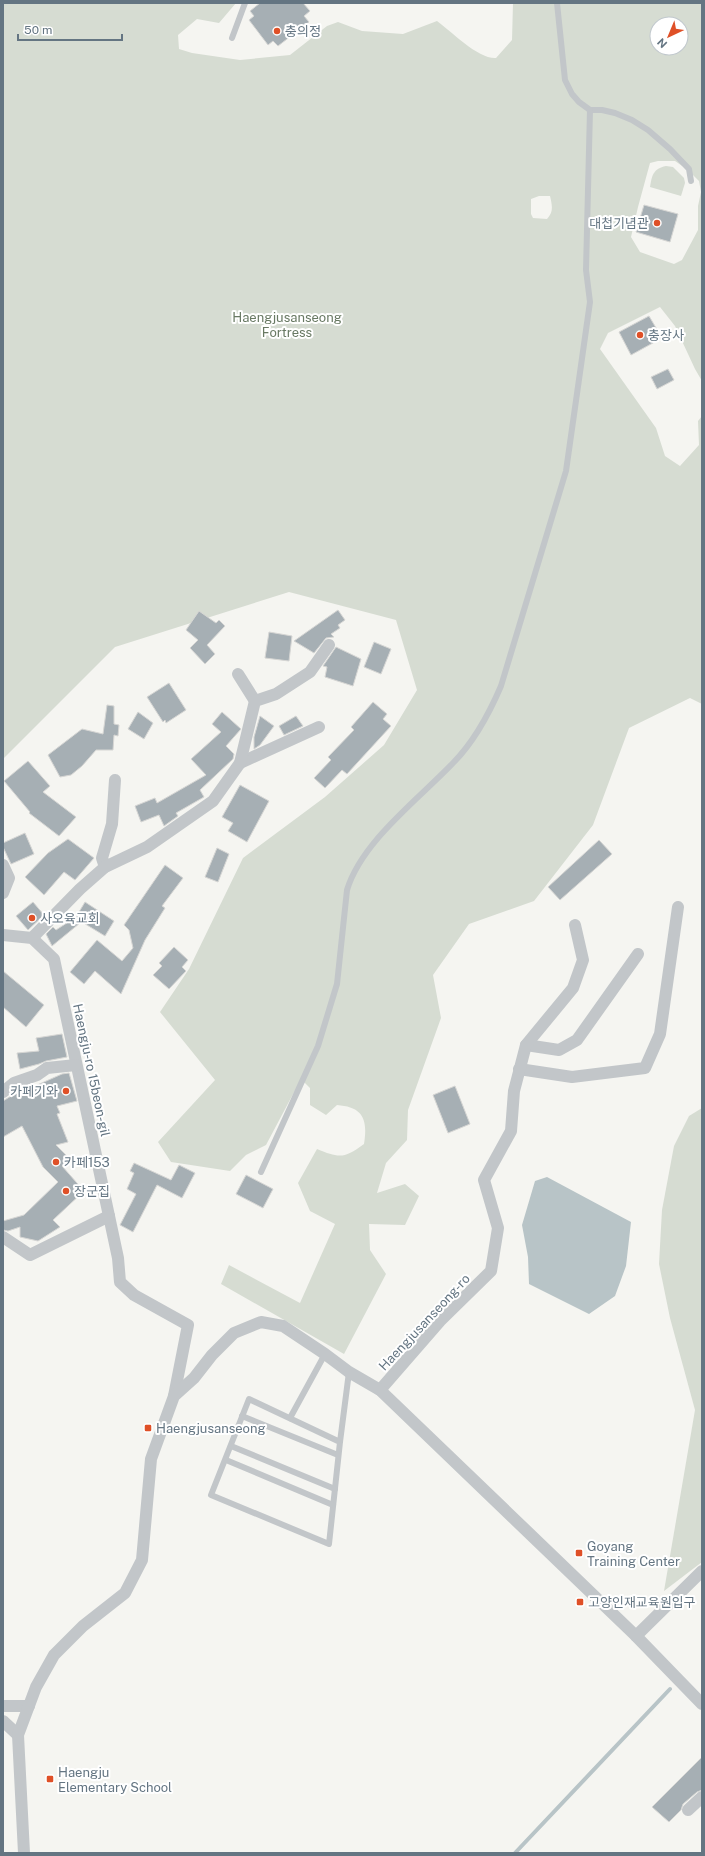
<svg xmlns="http://www.w3.org/2000/svg" width="705" height="1856" font-family="'Public Sans','Noto Sans KR',sans-serif">
  <rect width="100%" height="100%" fill="#f5f5f1"/>
  <g fill="#d6dcd2" fill-rule="evenodd">
    <path d="M3,3H236L219,23L197,19L178,35L179,49L192,53L240,60L290,55L327,26L338,22L362,31L403,34L437,21C452,32 478,59 496,58L512,40L513,3H702V381L695,369L675,326L660,307L608,333L600,349L656,428L665,456L680,466L699,445L698,421L702,416V704L690,698L629,728L593,825L534,901L469,924L433,975L441,1018L408,1110L407,1140L386,1163L377,1193L405,1184L419,1196L405,1225L369,1224L370,1250L386,1274L344,1354L221,1284L229,1265L300,1303L335,1224L310,1211L298,1183L317,1149C339,1158 344,1159 364,1144C368,1119 363,1107 337,1105L326,1115L310,1105V1088L301,1079L266,1145L246,1155L230,1171L171,1162L158,1142L215,1080L160,1012L189,969L243,858L325,797L384,745L417,690L396,620L289,592L115,647L3,759ZM657,24H681V48H657ZM658,161H675L688,170L699,181L701,192L698,206V230L682,260L674,264L640,252L631,237L638,207L650,163ZM539,196H550C552,205 554,212 547,219L533,218L531,214V199Z"/>
    <path d="M666,166L673,167L684,178L685,183L681,196L650,187C652,175 653,169 666,166Z"/>
    <polygon points="702,1108 702,1562 664,1591 695,1410 670,1318 659,1264 662,1210 674,1146 689,1116"/>
  </g>
  <polygon fill="#b8c4c7" points="547,1177 631,1222 626,1266 615,1296 589,1314 529,1284 528,1257 522,1225 535,1181"/>
  <g fill="none" stroke-linecap="round" stroke-linejoin="round">
    <polyline stroke="#b8c4c7" stroke-width="4" points="515,1853 670,1689"/>
  </g>
  <g fill="#a6afb4" stroke="#d6d6d4">
    <polygon points="260,3 303,3 310,11 304,16 309,22 278,46 273,41 268,45 249,20 254,16 250,11"/>
    <polygon points="644,205 678,214 670,242 636,232"/>
    <polygon points="649,316 662,338 631,355 619,332"/>
    <polygon points="668,369 674,380 657,389 651,377"/>
    <polygon points="338,610 345,620 338,625 340,628 331,634 334,637 326,638 314,653 294,641"/>
    <polygon points="199,611 216,623 219,620 225,626 207,645 215,654 205,664 190,648 198,640 186,630"/>
    <polygon points="269,632 292,636 289,661 265,658"/>
    <polygon points="374,642 391,649 381,674 364,667"/>
    <polygon points="336,647 361,659 353,686 325,677 327,667 323,666"/>
    <polygon points="169,683 186,710 166,723 165,720 163,722 147,697"/>
    <polygon points="373,702 387,714 383,719 391,726 347,774 342,770 325,788 314,778 331,760 328,757 354,730 351,727"/>
    <polygon points="107,705 114,706 114,724 119,725 118,736 114,735 113,750 96,750 82,766 71,775 60,777 48,755 82,729 103,734"/>
    <polygon points="138,712 153,723 144,739 128,729"/>
    <polygon points="222,712 241,729 226,746 234,754 233,759 200,790 204,797 176,813 178,816 164,826 159,815 141,822 135,806 155,798 157,803 206,775 191,759 221,732 212,724"/>
    <polygon points="260,716 274,726 260,745 254,749 254,737"/>
    <polygon points="296,716 303,726 284,735 279,726"/>
    <polygon points="28,761 50,786 43,792 76,817 59,836 29,813 30,812 4,781"/>
    <polygon points="240,785 269,801 247,842 228,831 233,823 222,817"/>
    <polygon points="25,833 34,854 11,864 3,847 3,843"/>
    <polygon points="68,839 94,858 75,880 64,872 44,895 25,877 48,853"/>
    <polygon points="599,840 612,854 560,900 548,887"/>
    <polygon points="217,848 229,854 218,882 205,877"/>
    <polygon points="165,865 183,878 162,906 165,908 145,940 121,994 95,971 84,984 70,972 97,940 122,961 133,948 129,930 124,925"/>
    <polygon points="33,902 44,915 28,930 16,916"/>
    <polygon points="85,902 114,921 105,936 77,919 80,923 52,946 46,934 53,927 56,930 76,917"/>
    <polygon points="174,947 188,960 182,967 186,971 169,989 153,975 162,966 159,963"/>
    <polygon points="3,971 44,1005 26,1027 3,1007"/>
    <polygon points="62,1034 67,1057 46,1061 39,1064 20,1069 17,1053 39,1051 36,1038"/>
    <polygon points="69,1073 77,1101 57,1106 60,1113 57,1114 68,1142 56,1145 70,1159 62,1166 84,1191 53,1220 60,1227 38,1241 20,1237 20,1227 8,1231 3,1230 3,1221 24,1215 58,1182 43,1167 22,1126 3,1137 3,1101 16,1093 17,1094 62,1074"/>
    <polygon points="455,1086 470,1124 448,1133 433,1095"/>
    <polygon points="134,1163 171,1180 179,1165 195,1173 182,1198 157,1185 133,1232 120,1225 136,1194 127,1189 134,1173 130,1171"/>
    <polygon points="246,1175 273,1189 263,1208 236,1194"/>
    <polygon points="702,1757 702,1790 697,1792 683,1804 681,1810 669,1822 652,1807"/>
  </g>
  <g fill="none" stroke-linecap="round" stroke-linejoin="round">
    <g stroke="#c2c6c9" stroke-width="6">
      <polyline points="557,3 565,80 572,94 579,102 590,110 602,110 615,113 632,120 648,130 670,149 689,169 691,181"/>
      <polyline points="232,38 245,3"/>
      <path d="M261,1172L318,1046L337,984L347,890C362,841 419,799 453,763C475,741 489,714 501,686L566,471L590,302L586,270L590,110"/>
      <polyline points="242,1416 338,1455"/>
      <polyline points="290,1418 325,1354"/>
      <polyline points="340,1442 249,1399 211,1495 329,1544 340,1442 349,1372"/>
      <polyline points="231,1446 335,1489"/>
      <polyline points="226,1460 333,1505"/>
    </g>
    <g stroke="#c2c6c9" stroke-width="12">
      <polyline points="238,674 255,701"/>
      <polyline points="240,763 319,727"/>
      <polyline points="3,865 9,878 3,893"/>
      <polyline points="105,867 102,858 112,824 115,780"/>
      <polyline points="3,935 32,938 54,959 118,1258 120,1282 134,1295 188,1325 174,1396"/>
      <polyline points="32,938 80,889 105,867 147,847 213,801 240,763 255,701 276,694 310,672 329,645"/>
      <polyline points="526,1045 559,1050 577,1040 638,954"/>
      <polyline points="519,1069 572,1077 645,1068 660,1034 678,907"/>
      <polyline points="3,1092 14,1083 37,1075 47,1068 76,1065"/>
      <polyline points="3,1237 30,1255 109,1216"/>
      <polyline points="380,1390 440,1321 491,1271 498,1228 484,1180 511,1131 514,1091 526,1045 573,988 583,960 575,925"/>
      <polyline points="636,1636 702,1571"/>
      <polyline points="3,1706 29,1706"/>
      <polyline points="3,1721 18,1735"/>
      <polyline points="688,1810 702,1797"/>
      <polyline points="24,1853 18,1735 36,1687 54,1655 83,1626 125,1593 142,1560 151,1459 174,1396 194,1378 212,1355 234,1333 261,1322 283,1326 325,1354 349,1372 380,1390 636,1636 702,1704"/>
    </g>
  </g>
  <g fill="#df5027" stroke="#fff" stroke-width="1.5">
    <circle cx="277" cy="31" r="4"/>
    <circle cx="657" cy="223" r="4"/>
    <circle cx="640" cy="335" r="4"/>
    <circle cx="32" cy="918" r="4"/>
    <circle cx="66" cy="1091" r="4"/>
    <circle cx="56" cy="1162" r="4"/>
    <circle cx="66" cy="1191" r="4"/>
    <rect x="144" y="1424" width="8" height="8" rx="2"/>
    <rect x="575" y="1549" width="8" height="8" rx="2"/>
    <rect x="576" y="1598" width="8" height="8" rx="2"/>
    <rect x="46" y="1775" width="8" height="8" rx="2"/>
  </g>
  <g text-anchor="middle" stroke-width="4" stroke-linejoin="round" paint-order="stroke">
    <g font-size="13" fill="#647582" stroke="#fff" text-anchor="start">
      <text x="285" y="36">충의정</text>
      <text x="649" y="228" text-anchor="end">대첩기념관</text>
      <text x="648" y="340">충장사</text>
      <text x="40" y="923">사오육교회</text>
      <text x="58" y="1096" text-anchor="end">카페기와</text>
      <text x="64" y="1167">카페153</text>
      <text x="74" y="1196">장군집</text>
      <text x="156" y="1433">Haengjusanseong</text>
      <text x="587" y="1551">Goyang<tspan x="587" dy="15">Training Center</tspan></text>
      <text x="588" y="1607">고양인재교육원입구</text>
      <text x="58" y="1777">Haengju<tspan x="58" dy="15">Elementary School</tspan></text>
    </g>
    <g font-size="13" fill="#687963" stroke="#fff">
      <text x="287" y="322">Haengjusanseong<tspan x="287" dy="15">Fortress</tspan></text>
    </g>
    <g font-size="13" fill="#647582" stroke="#fff">
      <text transform="translate(92 1070) rotate(78)" y="5">Haengju-ro 15beon-gil</text>
      <text transform="translate(424 1322) rotate(-47)" y="5">Haengjusanseong-ro</text>
    </g>
  </g>
  <rect width="705" height="1856" fill="none" stroke="#647582" stroke-width="8"/>
  <g transform="translate(669 36) rotate(224)"><circle r="19" fill="#ffffff" stroke="#c1c8cd"/>
  <path d="M0-3L7 15L0 10L-7 15Z" fill="#df5027"/>
  <text y="-6" font-size="11" font-weight="bold" text-anchor="middle" fill="#647582">N</text>
  </g>
  <path d="M18 34v6h104v-6" fill="none" stroke="#647582" stroke-width="2"/>
  <text x="24" y="34" font-size="12" fill="#647582" stroke="#ffffff" stroke-width="3" paint-order="stroke">50 m</text>
</svg>
